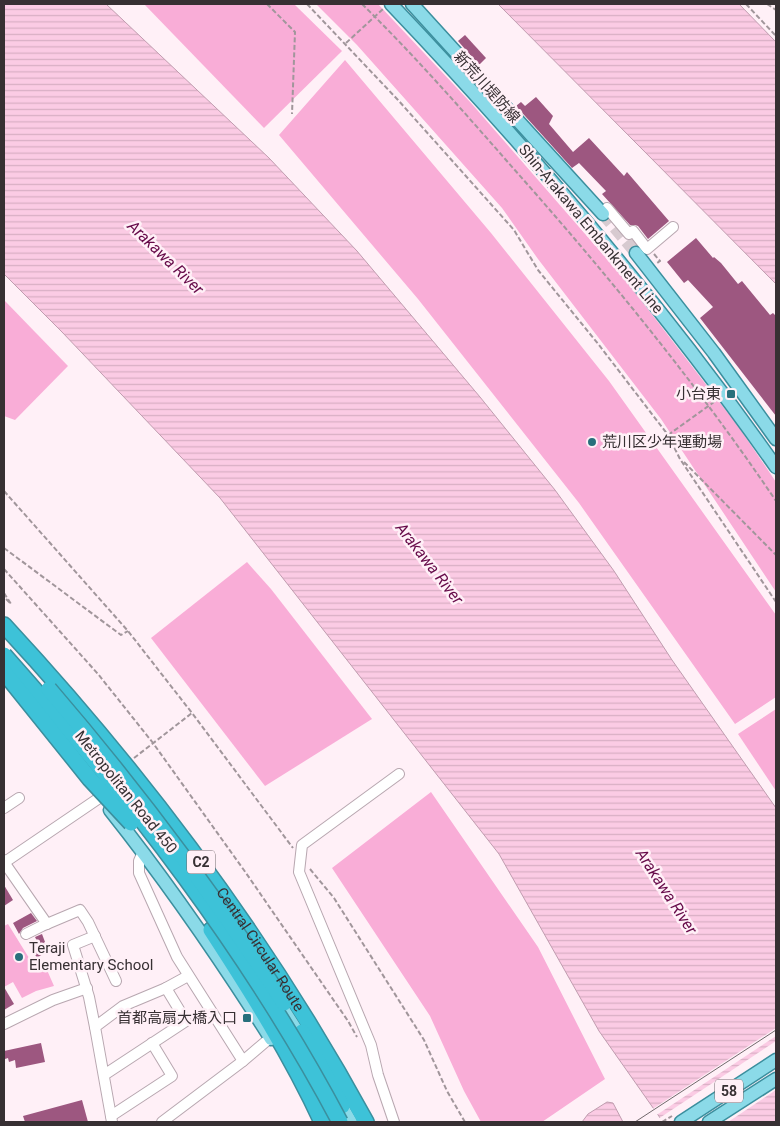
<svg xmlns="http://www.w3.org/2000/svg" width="780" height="1126" font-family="Roboto,'Noto Sans JP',sans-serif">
  <defs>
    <pattern id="water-rules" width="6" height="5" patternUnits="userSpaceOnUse" patternTransform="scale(1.25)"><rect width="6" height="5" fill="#fbcbe4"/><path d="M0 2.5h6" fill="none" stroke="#d8afc4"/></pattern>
  </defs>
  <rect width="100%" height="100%" fill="#fff0f7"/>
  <g fill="#f9add7">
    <polygon points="144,4 294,4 342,51 264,128"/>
    <polygon points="316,4 378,4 471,103 627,282 738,426 776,482 776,592 661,419 538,259 502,208 357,45"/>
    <polygon points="345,60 491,233 609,381 776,615 776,697 735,724 579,503 418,299 279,135"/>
    <polygon points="4,300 68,366 15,420 4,416"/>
    <polygon points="247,562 271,589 372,719 265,786 151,638"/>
    <polygon points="776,709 776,791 738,734"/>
    <polygon points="431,792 538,947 605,1079 542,1122 481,1122 464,1091 430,1016 332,868"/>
    <polygon points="8,924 34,966 43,961 54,986 36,991 22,998 13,982 4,987 4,926"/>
  </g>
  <g fill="url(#water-rules)" stroke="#c09caf">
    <polygon points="4,4 106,4 269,158 357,251 480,397 555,490 614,571 672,660 776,808 776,1122 663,1122 599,1031 499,854 220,498 62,332 4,274"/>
    <polygon points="498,4 739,4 776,42 776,284"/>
    <polygon points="607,1102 613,1103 623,1122 582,1122 588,1114"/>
  </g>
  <g fill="#fff0f7">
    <polygon points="776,1028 776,1036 655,1116 651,1110"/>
    <polygon points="776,1041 776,1090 728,1122 660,1122 658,1119"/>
  </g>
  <g fill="#9d5780">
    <polygon points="465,35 486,58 479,65 458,41"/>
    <polygon points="536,97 553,116 549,124 573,152 589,138 624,176 627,172 669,221 648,239 638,226 635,225 630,225 602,194 606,191 579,163 572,168 516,106 521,102 525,106"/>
    <polygon points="696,238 713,258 714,257 721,263 738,284 742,281 770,315 773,313 776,316 776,416 700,318 713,307 688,280 684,283 667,262"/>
    <polygon points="4,885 13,900 4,906"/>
    <polygon points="31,913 37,921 23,928 19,934 13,923"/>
    <polygon points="42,934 45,942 44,942 49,950 37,958 31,948 38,943 35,937"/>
    <polygon points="4,987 14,1004 4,1010"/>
    <polygon points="41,1043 45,1062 16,1068 15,1060 9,1062 8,1058 5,1059 4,1051"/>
    <polygon points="82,1100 88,1122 25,1122 23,1116"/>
  </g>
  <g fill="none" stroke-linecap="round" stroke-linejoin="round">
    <polyline stroke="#d7cad0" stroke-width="12" stroke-dasharray="12 6" stroke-linecap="butt" points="603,214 636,253"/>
    <defs>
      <g id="minor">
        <polyline points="607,208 629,234 633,231 647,249 673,227"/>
        <polyline points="4,808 19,798"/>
        <polyline points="143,852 139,861 139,873 177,957 243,1061"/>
        <polyline points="4,860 6,865 47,924"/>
        <polyline points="5,862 108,792"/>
        <polyline points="26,934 42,926 80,910 88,922 116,981"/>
        <polyline points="95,936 73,945 89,997 95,1027"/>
        <polyline points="166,988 188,976"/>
        <polyline points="4,1024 53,1000 87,988"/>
        <polyline points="104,1075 186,1021 166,988 123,1006 95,1027 112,1122"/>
        <polyline points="111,1116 172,1076 152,1043"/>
        <polyline points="162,1122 243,1061 270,1038"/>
        <polyline points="394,1122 378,1075 371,1045 299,872 302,845 399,774"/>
      </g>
      <g id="major">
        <path d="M391,4C530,150 660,302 776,467"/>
        <polyline points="412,4 603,214"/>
        <polyline points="636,253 714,353 776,439"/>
        <path d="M110,810C168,883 221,960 271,1039"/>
        <polyline points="276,998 304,1042"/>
        <polyline points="337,1098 351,1122"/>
        <polyline points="681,1122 776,1060"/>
        <polyline points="709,1122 776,1079"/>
      </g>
      <g id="highway">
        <path id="s1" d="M4,625C144,776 267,941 366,1122"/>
        <path d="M211,930C252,993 291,1055 322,1122"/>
        <polyline points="302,1032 342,1106"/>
      </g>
    </defs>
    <use href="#minor" stroke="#b8a7b0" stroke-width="12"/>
    <use href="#major" stroke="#3b8f9e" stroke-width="15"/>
    <use href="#highway" stroke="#3b8f9e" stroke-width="18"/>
    <g stroke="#a1969b" stroke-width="2" stroke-dasharray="5 2.5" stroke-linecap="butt">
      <polyline points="267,4 295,32 292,114"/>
      <polyline points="307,4 398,100 514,230 538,270 599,345 668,435 680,459 776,602"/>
      <path d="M362,4C415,56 464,112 513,168C607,274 697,384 776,501"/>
      <polyline points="746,4 776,36"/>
      <polyline points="767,4 776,10"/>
      <polyline points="346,43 383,9"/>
      <polyline points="654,254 660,261 657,263"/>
      <polyline points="668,435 714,402"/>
      <polyline points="684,462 776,555"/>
      <polyline points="4,491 128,631 192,713 293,848"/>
      <polyline points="4,548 121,635 128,631"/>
      <polyline points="4,569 98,674 153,743 246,873 348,1021 357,1037"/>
      <polyline points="4,593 11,604 4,597"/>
      <polyline points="134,758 192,713"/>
      <polyline points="310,869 334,898 424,1040 447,1091 465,1122"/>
      <polyline points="662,1122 672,1116"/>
    </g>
    <use href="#minor" stroke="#fff" stroke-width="10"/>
    <use href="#major" stroke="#8bdae8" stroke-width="12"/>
    <use href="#highway" stroke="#3dc2d8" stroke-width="15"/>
    <polyline stroke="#71686c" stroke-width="1" points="635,1122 776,1030"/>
    <defs>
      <g id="highway-bridge">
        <path d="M4,655C131,798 250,952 340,1122"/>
        <polyline points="4,672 90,779 131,823"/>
        <path d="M49,689C135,789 213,893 284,1003"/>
      </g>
    </defs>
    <use href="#highway-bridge" stroke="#3b8f9e" stroke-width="18" stroke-linecap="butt"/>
    <use href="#highway-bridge" stroke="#3dc2d8" stroke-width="15"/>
  </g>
  <g fill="#286f7c" stroke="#fff0f7" stroke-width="2">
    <rect x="726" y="389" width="10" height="10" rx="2.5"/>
    <circle cx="592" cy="442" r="5"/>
    <circle cx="19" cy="957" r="5"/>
    <rect x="242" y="1013" width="10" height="10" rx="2.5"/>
  </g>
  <g text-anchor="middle" stroke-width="5" stroke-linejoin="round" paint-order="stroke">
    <g fill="#fff0f7" stroke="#736a6e" stroke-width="1">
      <rect x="187" y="850.5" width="28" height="23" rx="4"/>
      <rect x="715" y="1079.5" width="28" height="23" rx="4"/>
    </g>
    <g font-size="14" font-weight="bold" fill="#373033">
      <text x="201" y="867">C2</text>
      <text x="729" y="1096">58</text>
    </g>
    <g font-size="15" fill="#373033" stroke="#fff0f7">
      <text transform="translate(487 87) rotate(48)" y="5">新荒川堤防線</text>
      <text transform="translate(591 229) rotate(50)" y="5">Shin-Arakawa Embankment Line</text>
      <text transform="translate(126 792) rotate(51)" y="5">Metropolitan Road 450</text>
      <text dy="5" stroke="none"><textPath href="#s1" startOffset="414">Central Circular Route</textPath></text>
    </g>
    <g font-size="15" fill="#373033" stroke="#fff0f7" text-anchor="end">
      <text x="721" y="399">小台東</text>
      <text x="602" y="447" text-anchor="start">荒川区少年運動場</text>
      <text x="29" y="953" text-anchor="start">Teraji<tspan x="29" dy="17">Elementary School</tspan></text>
      <text x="237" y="1023">首都高扇大橋入口</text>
    </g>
    <g font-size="16" font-style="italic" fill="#660a49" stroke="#fff0f7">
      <text transform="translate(166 257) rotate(44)" y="6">Arakawa River</text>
      <text transform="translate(430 563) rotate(52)" y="6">Arakawa River</text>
      <text transform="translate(667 891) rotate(57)" y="6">Arakawa River</text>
    </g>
  </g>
  <rect width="780" height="1126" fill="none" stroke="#373033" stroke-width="10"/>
</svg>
